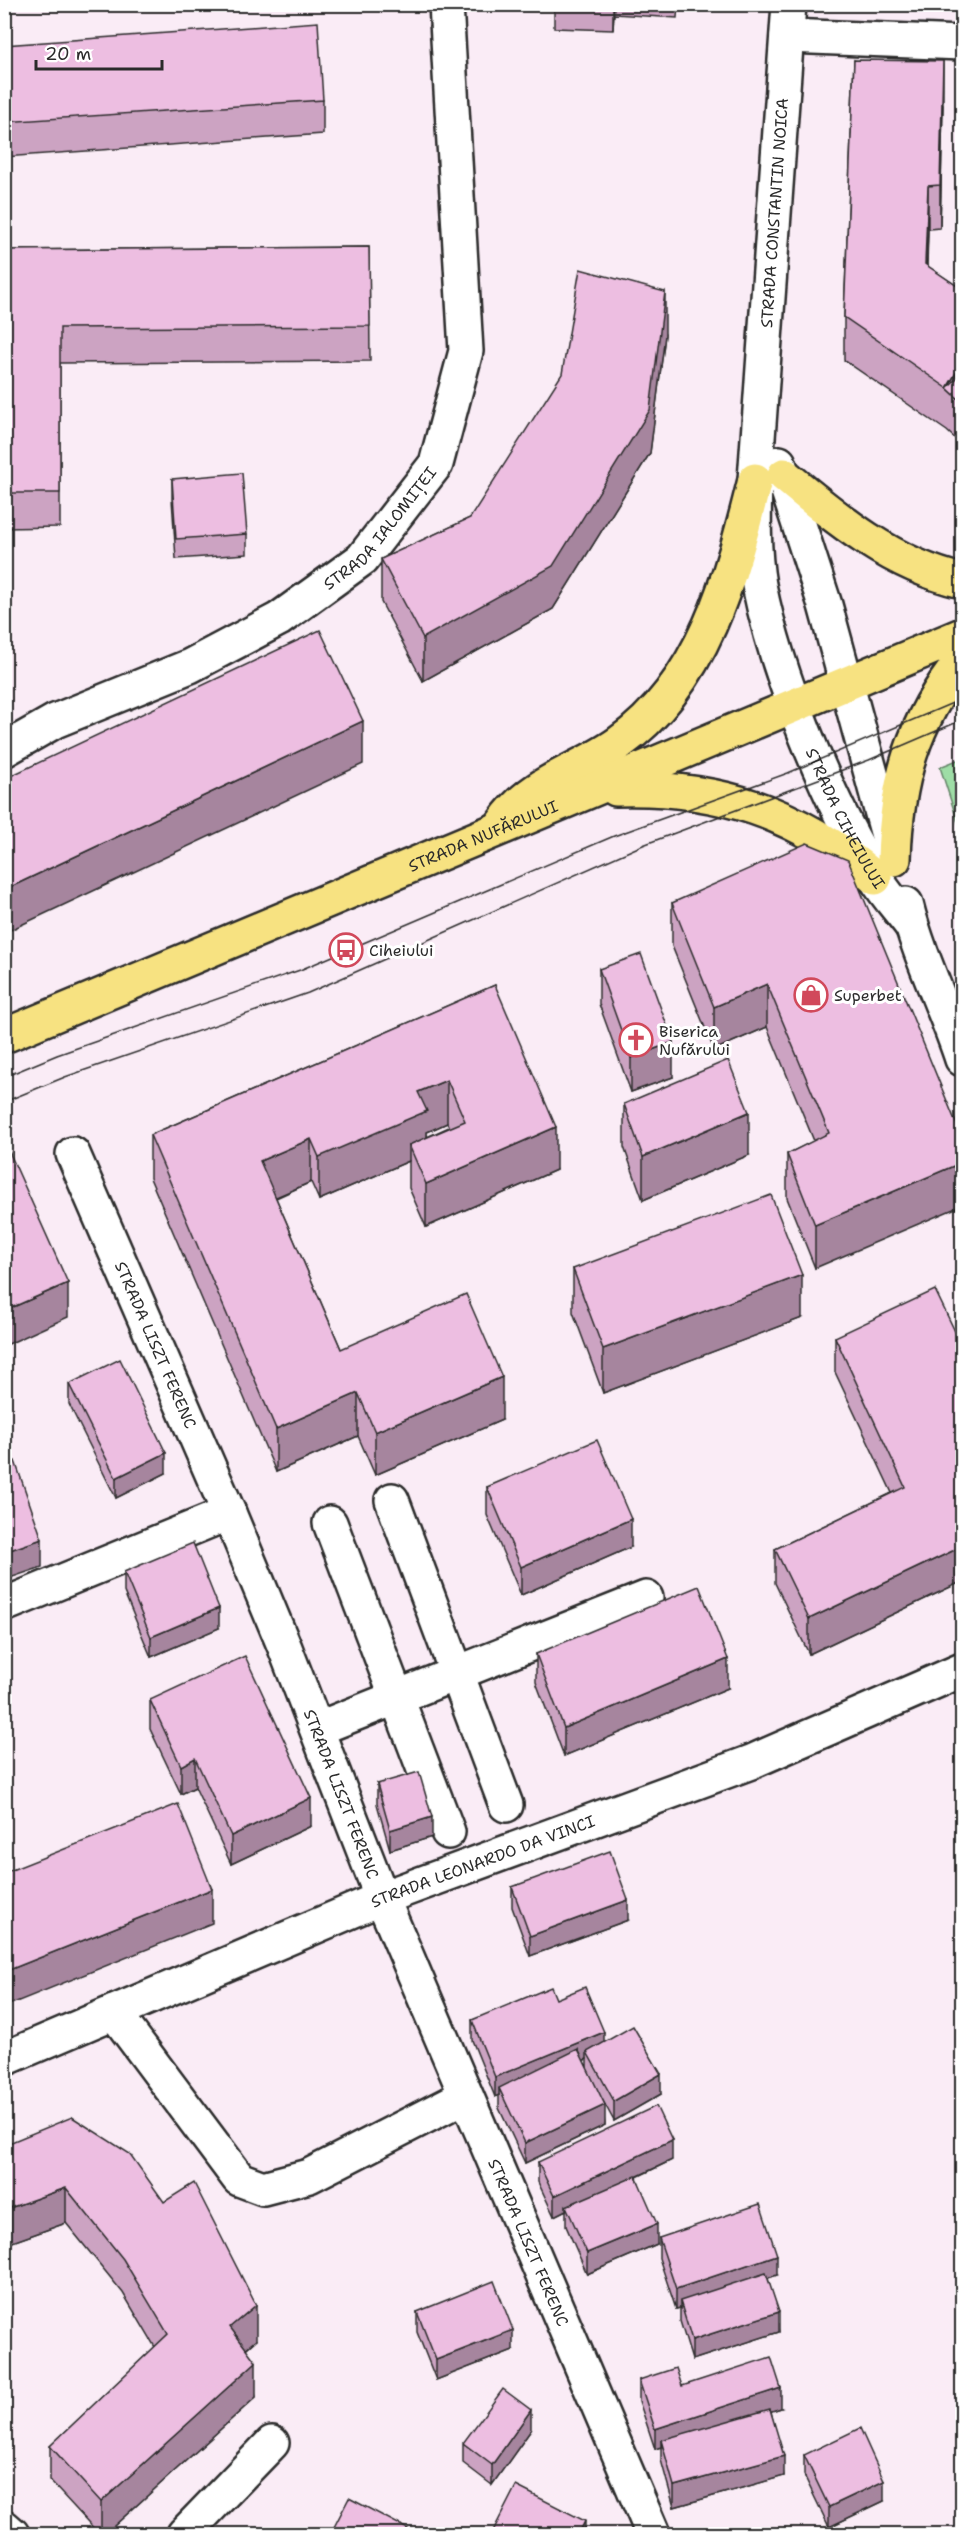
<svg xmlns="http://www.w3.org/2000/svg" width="967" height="2539" font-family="'Shantell Sans',sans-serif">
  <rect width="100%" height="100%" fill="#faecf6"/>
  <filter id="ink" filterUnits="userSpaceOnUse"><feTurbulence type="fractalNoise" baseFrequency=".0167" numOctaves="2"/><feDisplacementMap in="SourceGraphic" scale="12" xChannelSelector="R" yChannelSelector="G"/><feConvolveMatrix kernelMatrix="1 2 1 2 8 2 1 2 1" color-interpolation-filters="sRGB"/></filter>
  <g filter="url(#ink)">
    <polygon fill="#9edda6" stroke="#648468" stroke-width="1.5" points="962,758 962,835 940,767"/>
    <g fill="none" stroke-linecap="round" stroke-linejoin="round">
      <defs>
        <g id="minor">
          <path id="s1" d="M789,4L755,480C754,515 753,551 759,585C777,675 827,799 875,877C885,894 899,909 911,925"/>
          <polyline points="787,36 962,43"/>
          <polyline points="779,463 825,605 893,854"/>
          <path id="s2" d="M4,750L55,721L190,666L279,619L362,559L436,464L466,351L446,4"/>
          <path d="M906,904C919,957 945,1007 962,1059"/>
          <path id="s3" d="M73,1154L229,1513L285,1648L382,1898L653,2534"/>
          <polyline points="392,1500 506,1805"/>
          <polyline points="330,1523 448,1832"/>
          <polyline points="4,1605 229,1513"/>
          <polyline points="317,1729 646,1598"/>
          <polyline points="114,2012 239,2179 263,2188 309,2176 465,2096"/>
          <path id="s4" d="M4,2059L382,1898L751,1762L962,1670"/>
          <polyline points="4,2527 12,2534"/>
          <polyline points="184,2534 272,2443"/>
        </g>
        <g id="major">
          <path d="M784,475C838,520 892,565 962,581"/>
          <path d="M616,789C718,786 797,812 875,878"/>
          <path d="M503,823C531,781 580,771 619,743C704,683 731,576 755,480"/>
          <path d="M894,859C896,782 913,721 962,660"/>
          <path id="s5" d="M4,1036C324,902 643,769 962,635"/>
        </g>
      </defs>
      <use href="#minor" stroke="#2b2b2b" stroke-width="38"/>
      <use href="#major" stroke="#2b2b2b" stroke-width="38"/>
      <use href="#minor" stroke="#fff" stroke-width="33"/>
      <use href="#major" stroke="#f7e281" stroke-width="33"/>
      <g stroke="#2b2b2b" stroke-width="1.5">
        <polyline points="4,1077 57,1055 300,970 614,836 788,773 962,699"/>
        <polyline points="4,1102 65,1077 308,993 643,845 869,760 962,720"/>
      </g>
    </g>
    <g fill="#cca3c2" stroke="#2b2b2b" stroke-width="1.5" fill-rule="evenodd">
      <polygon points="554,4 678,4 677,18 614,14 613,30 554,28"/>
      <polygon points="4,45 323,100 323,134 4,157"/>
      <polygon points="854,60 943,104 940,228 928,229 927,266 963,290 963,446 947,431 844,360 844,317"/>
      <polygon points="369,247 370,361 60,363 60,527 4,528 4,250"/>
      <polygon points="665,335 650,453 553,609 423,681 381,602 381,559 470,518"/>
      <polygon points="172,479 247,534 247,554 176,559 172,499"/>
      <polygon points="672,903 963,1140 815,1268 787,1198 787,1154 814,1141 767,1027 714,1050 672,946"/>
      <polygon points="599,969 673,1077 631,1092 599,1004"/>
      <path d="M495,985L556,1170L426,1227L409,1188V1161L319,1200L311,1182L276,1198L341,1349L502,1420L375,1475L358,1436L276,1472L150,1178V1135ZM447,1123L449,1127L427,1137V1132Z"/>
      <polygon points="624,1104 749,1155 643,1200 624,1147"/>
      <polygon points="573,1269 802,1318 603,1393 573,1312"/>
      <polygon points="835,1337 963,1348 963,1581 809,1654 775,1583 775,1549 892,1493 835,1372"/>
      <polygon points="69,1384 166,1473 116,1498 69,1404"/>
      <polygon points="487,1487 631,1547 521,1595 487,1515"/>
      <polygon points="124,1572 219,1628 151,1657 124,1592"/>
      <polygon points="536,1654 728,1688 564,1756 536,1682"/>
      <polygon points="150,1700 311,1826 231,1864 195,1787 181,1794 150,1729"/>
      <polygon points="377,1784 432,1837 390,1850 377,1804"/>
      <polygon points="512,1887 628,1920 530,1956 512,1907"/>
      <path d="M556,1999L661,2094L614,2121L602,2099L605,2125L525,2163L499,2108V2095L495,2097L472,2040V2020ZM587,2059V2067L583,2060Z"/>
      <polygon points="72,2117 256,2340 246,2349 256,2397 104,2535 100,2535 50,2481 50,2446 155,2347 123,2293 66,2223 4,2245"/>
      <polygon points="672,2160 637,2177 657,2244 587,2274 566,2226 566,2210 554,2216 538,2182 538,2162"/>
      <polygon points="659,2238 777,2275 768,2278 779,2332 692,2360 680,2321 680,2308 676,2309 659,2258"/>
      <polygon points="417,2312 513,2350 436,2380 417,2332"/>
      <polygon points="639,2380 682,2386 781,2408 771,2411 784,2476 674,2507 661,2460 661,2447 655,2449 639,2401"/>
      <polygon points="531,2430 492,2485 463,2463 463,2443"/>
      <polygon points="804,2455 884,2501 829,2527 804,2475"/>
    </g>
    <g fill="#a6859e" stroke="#2b2b2b" stroke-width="1.5">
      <polygon points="613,4 614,4 613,30"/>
      <polygon points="943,61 943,104 940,228 940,185"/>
      <polygon points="928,186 928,229 925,307 925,264"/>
      <polygon points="665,292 665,335 650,453 553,609 423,681 423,638"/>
      <polygon points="963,361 963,403 947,388"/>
      <polygon points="363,721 363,764 4,933 4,890"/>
      <polygon points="767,984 767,1027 714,1050 714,1007"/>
      <polygon points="673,1042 673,1077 631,1092 631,1058"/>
      <polygon points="447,1080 447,1123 427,1132 427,1154 409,1145 409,1161 319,1200 319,1157 418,1092"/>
      <polygon points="749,1112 749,1155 643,1200 643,1157"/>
      <polygon points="556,1127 556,1170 426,1227 426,1184"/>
      <polygon points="311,1139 311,1182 260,1204 260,1161"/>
      <polygon points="963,1162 963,1205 815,1268 815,1225"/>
      <polygon points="802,1275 802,1318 603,1393 603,1349"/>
      <polygon points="68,1283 68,1317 4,1346 4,1311"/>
      <polygon points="502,1377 502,1420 375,1475 375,1432"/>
      <polygon points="358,1393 358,1436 276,1472 276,1429"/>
      <polygon points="166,1453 166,1473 116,1498 116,1478"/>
      <polygon points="631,1519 631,1547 521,1595 521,1567"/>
      <polygon points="42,1539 42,1567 4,1580 4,1552"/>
      <polygon points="963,1546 963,1581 809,1654 809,1619"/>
      <polygon points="219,1608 219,1628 151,1657 151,1637"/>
      <polygon points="728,1659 728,1688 564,1756 564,1728"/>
      <polygon points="195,1758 195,1787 181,1794 181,1766"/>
      <polygon points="311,1798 311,1826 231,1864 231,1836"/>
      <polygon points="432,1817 432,1837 390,1850 390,1830"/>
      <polygon points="212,1889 212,1923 4,2007 4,1972"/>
      <polygon points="628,1900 628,1920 530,1956 530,1936"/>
      <polygon points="604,2032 604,2052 587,2052 587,2059 502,2094 499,2088 499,2095 495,2097 495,2077"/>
      <polygon points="661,2074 661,2094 614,2121 614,2101"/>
      <polygon points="605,2105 605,2125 525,2163 525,2143"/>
      <polygon points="672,2140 672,2160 568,2209 566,2206 566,2210 554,2216 554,2196"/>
      <polygon points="66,2188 66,2223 4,2245 4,2210"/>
      <polygon points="657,2224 657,2244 587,2274 587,2253"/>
      <polygon points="777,2255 777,2275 682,2307 680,2301 680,2308 676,2309 676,2289"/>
      <polygon points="256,2305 256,2340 230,2361 230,2327"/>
      <polygon points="779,2312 779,2332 692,2360 692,2340"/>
      <polygon points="513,2330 513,2350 436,2380 436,2360"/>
      <polygon points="256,2362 256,2397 104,2535 101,2535 101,2502"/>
      <polygon points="781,2388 781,2408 663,2447 661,2440 661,2447 655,2449 655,2429"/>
      <polygon points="531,2410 531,2430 492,2485 492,2465"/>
      <polygon points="784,2456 784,2476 674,2507 674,2486"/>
      <polygon points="884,2481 884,2501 829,2527 829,2507"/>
      <polygon points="585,2521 585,2535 578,2535"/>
    </g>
    <g fill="#edbee1" stroke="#2b2b2b" stroke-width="1.5">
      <polygon points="318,22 323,100 4,122 4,45"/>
      <polygon points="854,60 943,61 940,185 928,186 925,264 963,290 963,361 947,388 963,372 963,403 947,388 844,317"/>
      <polygon points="369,247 370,326 60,328 60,493 4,493 4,250"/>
      <polygon points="580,269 665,292 650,410 553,566 423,638 381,559 470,518 562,374"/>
      <polygon points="242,473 247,534 176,539 172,479"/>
      <polygon points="320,630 363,721 4,890 4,779"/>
      <polygon points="807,843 848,860 963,1140 963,1162 815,1225 787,1154 829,1133 767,984 714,1007 672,903"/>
      <polygon points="641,954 673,1042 631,1058 599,969"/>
      <polygon points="495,985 556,1127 426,1184 409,1145 465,1121 447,1080 418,1092 427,1111 319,1157 311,1139 260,1161 341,1349 466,1294 502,1377 375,1432 358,1393 276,1429 150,1135"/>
      <polygon points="728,1060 749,1112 643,1157 624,1104"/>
      <polygon points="7,1147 68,1283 4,1311 4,1148"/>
      <polygon points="771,1195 802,1275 603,1349 573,1269"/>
      <polygon points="935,1290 963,1348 963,1546 809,1619 775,1549 905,1487 835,1337"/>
      <polygon points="120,1359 166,1453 116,1478 69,1384"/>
      <polygon points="597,1440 631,1519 521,1567 487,1487"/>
      <polygon points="15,1461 42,1539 4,1552 4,1465"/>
      <polygon points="193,1543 219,1608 151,1637 124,1572"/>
      <polygon points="699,1586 728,1659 564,1728 536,1654"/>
      <polygon points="245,1656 311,1798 231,1836 195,1758 181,1766 150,1700"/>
      <polygon points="419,1772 432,1817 390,1830 377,1784"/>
      <polygon points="178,1804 212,1889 4,1972 4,1873"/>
      <polygon points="610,1851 628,1900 530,1936 512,1887"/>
      <polygon points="551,1987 556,1999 585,1987 604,2032 495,2077 472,2020"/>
      <polygon points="633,2026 661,2074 614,2101 587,2052"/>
      <polygon points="578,2049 605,2105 525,2143 499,2088"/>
      <polygon points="656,2106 672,2140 554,2196 538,2162"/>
      <polygon points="72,2117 130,2154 164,2202 194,2183 256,2305 230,2327 256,2362 101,2502 50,2446 168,2334 123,2259 66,2188 4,2210 4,2145"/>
      <polygon points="636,2176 657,2224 587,2253 566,2206"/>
      <polygon points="760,2204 777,2255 676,2289 659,2238"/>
      <polygon points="766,2273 779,2312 692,2340 680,2301"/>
      <polygon points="494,2281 513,2330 436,2360 417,2312"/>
      <polygon points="771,2357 781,2388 655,2429 639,2380 676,2368 682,2386"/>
      <polygon points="503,2389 531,2410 492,2465 463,2443"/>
      <polygon points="770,2409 784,2456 674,2486 661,2440"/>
      <polygon points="860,2428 884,2481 829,2507 804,2455"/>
      <polygon points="516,2486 585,2521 578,2535 491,2535"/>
      <polygon points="349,2498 408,2529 406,2535 330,2535"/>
    </g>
  </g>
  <defs>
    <symbol id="bus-ring" viewBox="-11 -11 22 22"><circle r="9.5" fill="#fff" stroke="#d1495b" stroke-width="1.5"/><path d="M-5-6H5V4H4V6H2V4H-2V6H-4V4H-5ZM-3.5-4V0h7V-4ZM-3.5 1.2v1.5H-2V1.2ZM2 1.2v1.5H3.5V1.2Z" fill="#d1495b"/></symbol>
    <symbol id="shop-ring" viewBox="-11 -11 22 22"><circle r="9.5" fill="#fff" stroke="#d1495b" stroke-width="1.5"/><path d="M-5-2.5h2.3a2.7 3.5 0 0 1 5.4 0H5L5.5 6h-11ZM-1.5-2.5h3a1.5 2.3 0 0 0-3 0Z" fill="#d1495b"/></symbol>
    <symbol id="church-ring" viewBox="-11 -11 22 22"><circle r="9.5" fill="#fff" stroke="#d1495b" stroke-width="1.5"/><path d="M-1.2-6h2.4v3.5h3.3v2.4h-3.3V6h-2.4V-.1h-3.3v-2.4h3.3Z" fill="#d1495b"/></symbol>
  </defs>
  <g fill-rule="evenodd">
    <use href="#bus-ring" x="327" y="931" width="38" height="38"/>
    <use href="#shop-ring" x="792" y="976" width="38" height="38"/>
    <use href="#church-ring" x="617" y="1021" width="38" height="38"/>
  </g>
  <g text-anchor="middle" stroke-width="6" stroke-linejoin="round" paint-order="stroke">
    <g font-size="16" fill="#2b2b2b" stroke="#fff">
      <text transform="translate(774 213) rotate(-86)" y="6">STRADA CONSTANTIN NOICA</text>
      <text dy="6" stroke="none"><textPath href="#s2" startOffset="442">STRADA IALOMIȚEI</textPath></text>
      <text dy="6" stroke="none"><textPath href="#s1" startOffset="832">STRADA CIHEIULUI</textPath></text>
      <text dy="6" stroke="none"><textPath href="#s5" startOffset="519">STRADA NUFĂRULUI</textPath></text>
      <text dy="6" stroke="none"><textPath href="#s3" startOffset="208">STRADA LISZT FERENC</textPath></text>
      <text dy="6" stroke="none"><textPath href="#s3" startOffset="694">STRADA LISZT FERENC</textPath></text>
      <text dy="6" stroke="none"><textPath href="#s4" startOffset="518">STRADA LEONARDO DA VINCI</textPath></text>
      <text dy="6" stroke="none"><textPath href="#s3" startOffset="1180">STRADA LISZT FERENC</textPath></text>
    </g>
    <g font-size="16" fill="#2b2b2b" stroke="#fff" text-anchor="start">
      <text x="369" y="956">Ciheiului</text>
      <text x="834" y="1001">Superbet</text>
      <text x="659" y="1037">Biserica<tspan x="659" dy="18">Nufărului</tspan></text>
    </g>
  </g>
  <rect width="967" height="2539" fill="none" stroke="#fff" stroke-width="24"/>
  <rect x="12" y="12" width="943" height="2515" fill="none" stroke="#2b2b2b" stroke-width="2" filter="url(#ink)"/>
  <path d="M36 60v9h126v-9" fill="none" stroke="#2b2b2b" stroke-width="3"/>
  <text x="45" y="60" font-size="18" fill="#2b2b2b" stroke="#ffffff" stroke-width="4.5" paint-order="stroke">20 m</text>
</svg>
